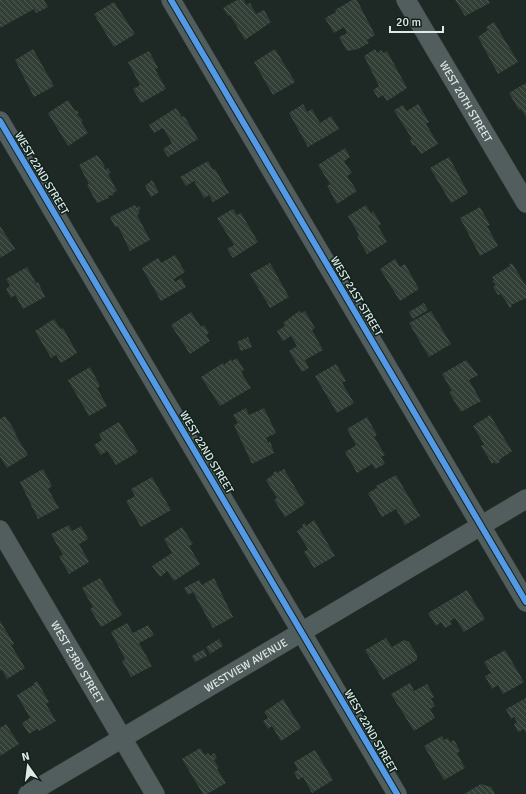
<svg xmlns="http://www.w3.org/2000/svg" width="526" height="794" font-family="Signika,sans-serif">
  <defs>
    <pattern id="building-back-hatch" width="6" height="6" patternUnits="userSpaceOnUse"><rect width="6" height="6" fill="#323f36"/><path d="M-1 5l2 2M0 0l6 6M5-1l2 2" fill="none" stroke="#4f5b53"/></pattern>
  </defs>
  <rect width="100%" height="100%" fill="#1e2825"/>
  <g fill="url(#building-back-hatch)">
    <polygon points="0,0 44,0 48,7 36,13 34,9 0,28"/>
    <polygon points="237,0 244,0 246,5 250,3 256,14 264,10 271,22 245,40 230,15 228,16 223,8"/>
    <polygon points="352,0 357,0 375,35 367,40 369,43 358,49 347,51 339,37 347,33 344,27 334,33 325,18 336,12 335,10"/>
    <polygon points="455,0 488,0 490,3 465,16"/>
    <polygon points="114,2 135,34 114,47 94,14"/>
    <polygon points="494,22 518,62 498,74 478,37 488,30 486,27"/>
    <polygon points="33,49 54,86 34,97 15,60"/>
    <polygon points="275,49 295,82 273,95 254,62"/>
    <polygon points="375,49 377,53 381,50 383,53 387,51 407,88 387,101 383,95 378,98 373,90 379,86 364,56"/>
    <polygon points="149,51 158,68 155,69 166,89 141,103 133,89 140,85 128,62"/>
    <polygon points="526,83 526,117 521,109 519,110 509,93"/>
    <polygon points="68,100 75,111 77,110 79,113 77,114 83,121 81,122 88,133 68,146 48,113"/>
    <polygon points="303,104 307,112 312,109 320,123 331,116 339,129 308,147 289,113"/>
    <polygon points="418,104 429,122 426,124 438,144 421,154 415,145 413,146 410,140 412,139 394,110 403,105 407,111"/>
    <polygon points="176,108 182,117 184,116 198,139 168,157 163,149 172,143 163,128 154,133 149,125"/>
    <polygon points="345,148 350,157 344,161 352,173 347,176 357,191 337,204 327,186 330,184 318,165"/>
    <polygon points="97,155 105,166 104,167 105,170 108,168 111,173 108,174 117,191 113,193 114,195 108,196 109,198 97,203 87,185 89,184 79,165"/>
    <polygon points="449,157 468,193 451,203 430,168"/>
    <polygon points="208,161 213,170 215,169 229,193 213,202 209,195 204,198 194,181 186,186 180,177"/>
    <polygon points="152,180 159,192 151,197 145,186"/>
    <polygon points="135,205 136,208 139,206 141,209 138,210 140,213 137,215 150,240 130,251 118,226 115,227 110,217"/>
    <polygon points="366,205 371,213 373,211 381,224 378,226 387,242 367,254 357,236 359,235 348,216"/>
    <polygon points="480,207 490,225 487,226 498,246 480,256 460,218"/>
    <polygon points="233,209 237,215 241,213 258,242 233,258 227,249 234,245 217,218"/>
    <polygon points="0,226 15,249 0,258"/>
    <polygon points="175,255 185,272 174,279 175,282 181,278 186,287 161,301 142,268 158,258 161,263"/>
    <polygon points="395,259 400,267 405,264 419,289 400,301 380,269"/>
    <polygon points="270,263 289,297 270,308 250,274"/>
    <polygon points="512,263 526,286 526,298 511,305 512,306 510,308 501,294 498,295 493,287 496,285 492,281 494,280 492,277 510,266 509,265"/>
    <polygon points="27,267 36,283 38,282 45,297 23,309 15,295 11,298 6,289 10,286 6,279"/>
    <polygon points="424,303 428,310 413,319 409,312"/>
    <polygon points="299,311 301,313 305,311 315,328 312,330 323,350 305,360 309,368 302,372 289,351 297,346 291,336 283,341 277,331 285,326 283,323"/>
    <polygon points="431,311 451,344 429,357 409,323"/>
    <polygon points="191,312 201,327 204,325 209,333 206,335 210,341 190,354 171,325"/>
    <polygon points="54,319 61,329 63,328 77,353 61,363 56,355 51,358 35,331"/>
    <polygon points="248,337 252,347 241,351 237,342"/>
    <polygon points="237,358 244,370 241,372 251,388 220,406 201,377 223,363 224,365 231,359 232,361"/>
    <polygon points="466,360 478,375 469,380 481,401 461,412 449,392 452,391 442,374"/>
    <polygon points="336,364 346,381 342,383 354,403 337,413 315,376"/>
    <polygon points="90,367 100,386 97,388 107,406 89,416 68,380"/>
    <polygon points="246,408 249,415 264,408 276,433 266,438 268,443 270,441 274,453 252,464 234,425 238,423 233,415"/>
    <polygon points="490,415 512,451 499,460 500,462 496,464 494,462 492,464 481,446 484,444 473,426"/>
    <polygon points="5,416 13,428 16,433 15,434 28,455 7,468 0,457 0,419"/>
    <polygon points="367,417 377,435 374,437 385,455 381,457 385,464 375,469 372,464 357,473 345,452 356,445 347,429"/>
    <polygon points="119,422 138,452 116,465 107,451 101,455 94,445 102,440 99,434"/>
    <polygon points="43,469 52,486 48,489 59,508 38,519 20,482"/>
    <polygon points="284,469 305,504 285,517 274,500 277,498 266,480 274,474 273,473 276,471 277,473"/>
    <polygon points="396,475 420,516 405,525 396,509 382,517 368,493 377,488 376,486"/>
    <polygon points="152,477 171,510 141,527 126,501 135,496 131,489"/>
    <polygon points="314,520 335,556 314,568 304,552 308,549 297,531 303,527 302,525 305,523 306,526"/>
    <polygon points="69,525 72,531 81,526 88,539 79,544 89,562 69,574 59,556 63,555 51,534"/>
    <polygon points="182,527 193,544 189,546 200,564 174,581 167,571 160,577 152,566 172,553 164,539"/>
    <polygon points="100,578 122,615 101,627 90,609 93,607 82,588"/>
    <polygon points="214,578 233,617 213,628 193,592 188,595 184,588 199,580 202,585"/>
    <polygon points="467,590 485,619 464,632 455,618 450,621 452,624 445,628 441,622 436,626 428,613"/>
    <polygon points="0,621 14,644 11,645 25,668 7,679 2,670 0,671"/>
    <polygon points="127,623 133,633 148,625 154,635 139,643 152,666 131,677 122,661 125,659 111,632"/>
    <polygon points="386,638 392,647 404,640 409,642 417,655 417,660 383,680 365,650"/>
    <polygon points="219,639 223,646 210,654 206,647"/>
    <polygon points="204,649 207,656 195,662 192,656"/>
    <polygon points="505,650 524,682 503,694 498,685 492,689 485,676 491,673 484,662"/>
    <polygon points="37,681 49,702 46,704 56,721 39,731 37,729 29,734 22,723 30,718 17,695 34,685 34,683"/>
    <polygon points="410,683 414,691 427,684 434,697 431,699 435,706 430,709 435,718 414,731 391,694"/>
    <polygon points="526,698 526,733 524,729 518,732 514,724 517,722 514,717 511,719 506,709"/>
    <polygon points="283,699 301,728 281,741 272,726 268,729 263,721 268,718 264,712"/>
    <polygon points="6,724 19,744 0,756 0,728"/>
    <polygon points="442,736 444,740 448,738 450,742 454,740 460,751 457,753 465,768 444,780 424,746"/>
    <polygon points="200,748 205,755 208,753 210,756 214,753 217,758 214,760 219,768 217,769 226,783 207,794 203,794 182,759"/>
    <polygon points="315,750 333,780 312,793 303,777 298,780 294,772 298,770 294,762"/>
    <polygon points="481,784 491,787 495,794 464,794"/>
  </g>
  <g fill="none" stroke-linecap="round" stroke-linejoin="round">
    <defs>
      <g id="minor">
        <polyline points="171,0 526,602"/>
        <path id="s1" d="M406,0L526,203"/>
        <polyline points="0,121 397,794"/>
        <path id="s2" d="M0,530L155,794"/>
        <path id="s3" d="M28,794L526,499"/>
      </g>
    </defs>
    <use href="#minor" stroke="#3a423f" stroke-width="20"/>
    <use href="#minor" stroke="#525d5d" stroke-width="19"/>
    <defs>
      <g id="cycleway">
        <polyline points="171,0 526,602"/>
        <polyline points="0,121 397,794"/>
      </g>
    </defs>
    <use href="#cycleway" stroke="#11221d" stroke-width="8"/>
    <use href="#cycleway" stroke="#5399e6" stroke-width="6"/>
  </g>
  <g text-anchor="middle" stroke-width="3" stroke-linejoin="round" paint-order="stroke">
    <g font-size="11" fill="#dfeae6" stroke="#11221d">
      <text dy="4" stroke="none"><textPath href="#s1" startOffset="118">WEST 20TH STREET</textPath></text>
      <text transform="translate(42 173) rotate(59)" y="4">WEST 22ND STREET</text>
      <text transform="translate(357 296) rotate(59)" y="4">WEST 21ST STREET</text>
      <text transform="translate(207 452) rotate(59)" y="4">WEST 22ND STREET</text>
      <text dy="4" stroke="none"><textPath href="#s2" startOffset="153">WEST 23RD STREET</textPath></text>
      <text dy="4" stroke="none"><textPath href="#s3" startOffset="253">WESTVIEW AVENUE</textPath></text>
      <text transform="translate(371 731) rotate(60)" y="4">WEST 22ND STREET</text>
    </g>
  </g>
  <g transform="translate(28 766) rotate(346)" stroke="#11221d" stroke-width="3" paint-order="stroke">
  <path d="M0-3L7 15L0 10L-7 15Z" fill="#dfeae6"/>
  <text y="-6" font-size="11" font-weight="bold" text-anchor="middle" fill="#dfeae6">N</text>
  </g>
  <path d="M390 26v6h53v-6" fill="none" stroke="#dfeae6" stroke-width="2"/>
  <text x="396" y="26" font-size="12" fill="#dfeae6" stroke="#11221d" stroke-width="3" paint-order="stroke">20 m</text>
</svg>
